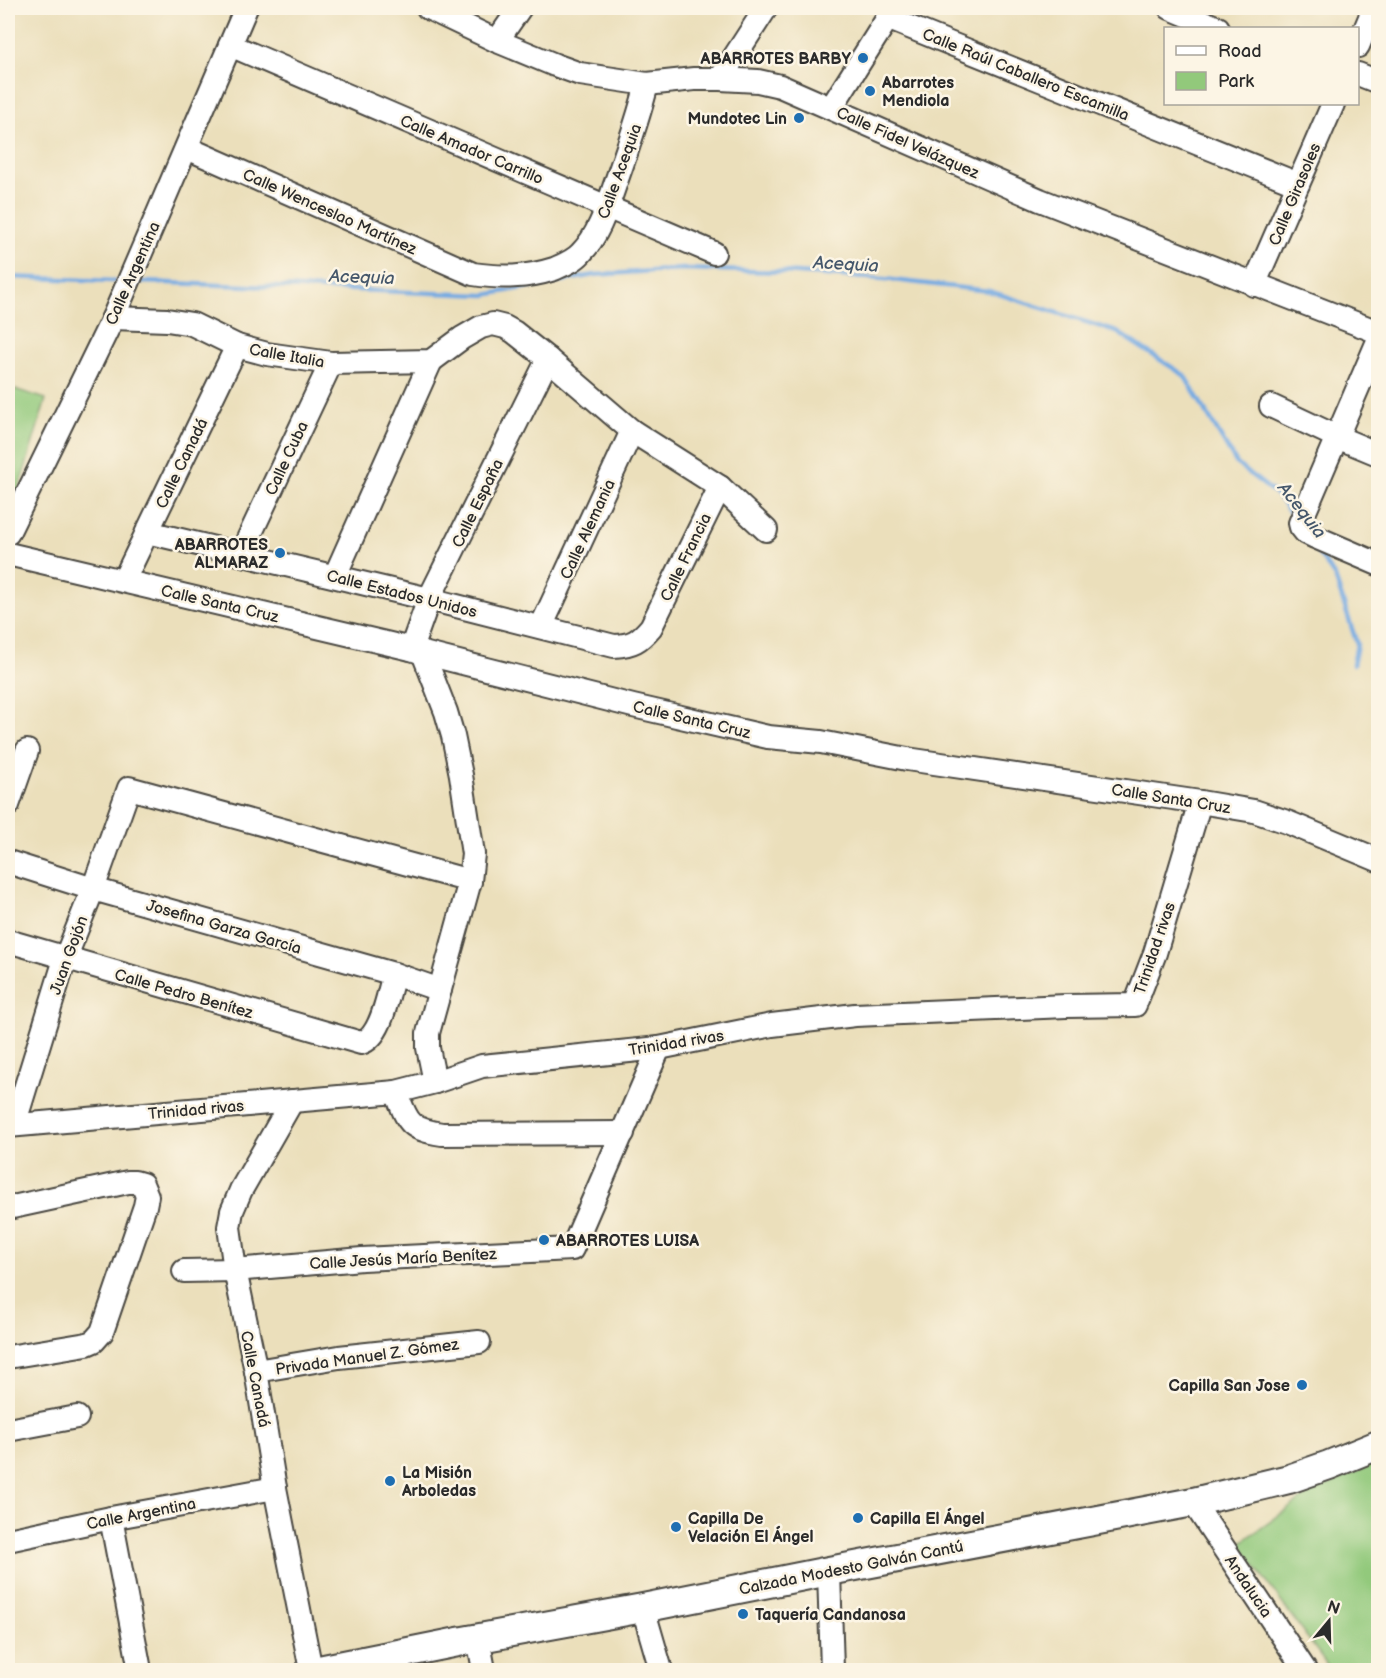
<svg xmlns="http://www.w3.org/2000/svg" width="1386" height="1678" font-family="'Balsamiq Sans',sans-serif">
  <rect width="100%" height="100%" fill="#fcf5e5"/>
  <filter id="ink" filterUnits="userSpaceOnUse"><feTurbulence type="fractalNoise" baseFrequency=".0167" numOctaves="2"/><feDisplacementMap in="SourceGraphic" scale="12" xChannelSelector="R" yChannelSelector="G"/><feConvolveMatrix kernelMatrix="1 2 1 2 8 2 1 2 1" color-interpolation-filters="sRGB"/></filter>
  <filter id="wash" filterUnits="userSpaceOnUse"><feTurbulence type="fractalNoise" baseFrequency=".008" numOctaves="4" result="noise"/><feDisplacementMap in="SourceGraphic" scale="24" xChannelSelector="R" yChannelSelector="G"/><feGaussianBlur stdDeviation="1.35" result="paint"/><feColorMatrix in="noise" values="0 0 0 0 0 0 0 0 0 0 0 0 0 0 0 0 0 1.4 0 .05"/><feComposite in="paint" operator="in"/></filter>
  <g filter="url(#wash)">
    <rect width="100%" height="100%" fill="#ebdfbb"/>
    <g fill="#92c97b" stroke="#5e7a53" stroke-width="1.5">
      <polygon points="8,387 46,399 11,515 8,514"/>
      <polygon points="1378,1462 1378,1670 1331,1670 1239,1544 1310,1493"/>
    </g>
    <g fill="none" stroke-linecap="round" stroke-linejoin="round">
      <g stroke="#74aae2" stroke-width="4.5">
        <polyline points="8,277 114,281"/>
        <polyline points="143,282 485,295 594,275 682,269 783,272 884,279 989,291 1117,332 1184,375 1237,464 1277,495 1295,520"/>
        <polyline points="1314,547 1335,577 1357,644 1353,665"/>
      </g>
    </g>
  </g>
  <g filter="url(#ink)">
    <g fill="none" stroke-linecap="round" stroke-linejoin="round">
      <defs>
        <g id="minor">
          <polyline points="428,8 497,41 555,65 580,74 647,84 694,79 720,79 758,81 780,86 1040,200 1378,332"/>
          <polyline points="1170,8 1218,28"/>
          <polyline points="887,18 1298,184"/>
          <polyline points="497,41 520,8"/>
          <polyline points="230,45 714,253"/>
          <polyline points="1358,46 1374,8"/>
          <polyline points="1358,74 1378,82"/>
          <polyline points="720,79 766,8"/>
          <polyline points="831,108 894,8"/>
          <path d="M187,148L473,274C501,278 526,278 554,269C563,265 574,261 581,253C600,234 608,204 617,179C628,148 639,116 647,84"/>
          <polyline points="1254,285 1333,104"/>
          <polyline points="113,318 167,320 192,324 237,346 267,354 331,363 431,361 462,338 481,327 493,324 505,327 514,332 548,359 632,431 720,487 766,530"/>
          <polyline points="1378,341 1300,523 1301,527 1305,532 1315,537 1378,564"/>
          <polyline points="1271,406 1337,437 1378,454"/>
          <path d="M147,532L429,599L614,646C633,645 639,641 651,627L720,487"/>
          <polyline points="8,533 113,318 246,8"/>
          <polyline points="8,554 411,649 423,653 633,706 768,737 821,742 907,759 1200,802 1254,811 1287,822 1378,860"/>
          <polyline points="241,554 331,363"/>
          <polyline points="335,576 431,361"/>
          <polyline points="124,580 237,346"/>
          <polyline points="541,627 632,431"/>
          <polyline points="411,649 429,599 548,359"/>
          <polyline points="423,653 446,712 453,736 461,775 473,854 470,881 428,1033 428,1048 435,1082"/>
          <polyline points="8,805 27,751"/>
          <polyline points="8,862 93,889 394,974 440,990"/>
          <path d="M8,941L361,1043C382,1037 388,993 394,974"/>
          <path d="M396,1092C408,1122 408,1129 442,1134L623,1133"/>
          <polyline points="292,1101 241,1190 232,1211 229,1227 235,1270 256,1371 275,1488 311,1670"/>
          <polyline points="14,1125 65,959 93,889 129,788 470,881"/>
          <polyline points="8,1126 396,1092 435,1082 482,1066 659,1048 772,1025 855,1015 1066,1006 1135,1005 1155,953 1200,802"/>
          <polyline points="8,1208 128,1182 135,1182 142,1184 147,1196 145,1206 102,1332 94,1341 87,1344 8,1357"/>
          <polyline points="184,1271 235,1270 362,1259 572,1249 659,1048"/>
          <polyline points="256,1371 339,1357 479,1342"/>
          <polyline points="8,1430 77,1417"/>
          <polyline points="1193,1502 1305,1670"/>
          <polyline points="111,1518 140,1670"/>
          <polyline points="8,1540 111,1518 275,1488"/>
          <polyline points="829,1571 832,1670"/>
          <polyline points="643,1608 661,1670"/>
          <polyline points="478,1638 484,1670"/>
        </g>
        <polyline id="major" points="319,1670 458,1642 643,1608 829,1571 1193,1502 1289,1479 1329,1465 1378,1445"/>
      </defs>
      <use href="#minor" stroke="#484641" stroke-width="26"/>
      <use href="#major" stroke="#484641" stroke-width="32"/>
      <use href="#minor" stroke="#fff" stroke-width="22"/>
      <use href="#major" stroke="#fff" stroke-width="28"/>
    </g>
  </g>
  <g fill="#1f6fb2" stroke="#fcf5e5" stroke-width="2">
    <circle cx="863" cy="58" r="6"/>
    <circle cx="870" cy="91" r="6"/>
    <circle cx="799" cy="118" r="6"/>
    <circle cx="280" cy="553" r="6"/>
    <circle cx="544" cy="1240" r="6"/>
    <circle cx="1302" cy="1385" r="6"/>
    <circle cx="390" cy="1481" r="6"/>
    <circle cx="858" cy="1518" r="6"/>
    <circle cx="676" cy="1527" r="6"/>
    <circle cx="743" cy="1614" r="6"/>
  </g>
  <g text-anchor="middle" stroke-width="5" stroke-linejoin="round" paint-order="stroke">
    <g font-size="16" font-weight="bold" fill="#2b2b2b" stroke="#fcf5e5" text-anchor="start">
      <text x="851" y="64" text-anchor="end">ABARROTES BARBY</text>
      <text x="882" y="88">Abarrotes<tspan x="882" dy="18">Mendiola</tspan></text>
      <text x="787" y="124" text-anchor="end">Mundotec Lin</text>
      <text x="268" y="550" text-anchor="end">ABARROTES<tspan x="268" dy="18">ALMARAZ</tspan></text>
      <text x="556" y="1246">ABARROTES LUISA</text>
      <text x="1290" y="1391" text-anchor="end">Capilla San Jose</text>
      <text x="402" y="1478">La Misión<tspan x="402" dy="18">Arboledas</tspan></text>
      <text x="688" y="1524">Capilla De<tspan x="688" dy="18">Velación El Ángel</tspan></text>
      <text x="870" y="1524">Capilla El Ángel</text>
      <text x="755" y="1620">Taquería Candanosa</text>
    </g>
    <g font-size="16" fill="#2b2b2b" stroke="#fcf5e5">
      <text transform="translate(1026 74) rotate(22)" y="6">Calle Raúl Caballero Escamilla</text>
      <text transform="translate(908 142) rotate(24)" y="6">Calle Fidel Velázquez</text>
      <text transform="translate(472 149) rotate(23)" y="6">Calle Amador Carrillo</text>
      <text transform="translate(619 171) rotate(-70)" y="6">Calle Acequia</text>
      <text transform="translate(1294 194) rotate(-67)" y="6">Calle Girasoles</text>
      <text transform="translate(330 211) rotate(24)" y="6">Calle Wenceslao Martínez</text>
      <text transform="translate(132 273) rotate(-66)" y="6">Calle Argentina</text>
      <text transform="translate(287 355) rotate(10)" y="6">Calle Italia</text>
      <text transform="translate(286 458) rotate(-65)" y="6">Calle Cuba</text>
      <text transform="translate(181 463) rotate(-64)" y="6">Calle Canadá</text>
      <text transform="translate(477 503) rotate(-64)" y="6">Calle España</text>
      <text transform="translate(587 529) rotate(-65)" y="6">Calle Alemania</text>
      <text transform="translate(685 557) rotate(-64)" y="6">Calle Francia</text>
      <text transform="translate(402 593) rotate(14)" y="6">Calle Estados Unidos</text>
      <text transform="translate(220 603) rotate(13)" y="6">Calle Santa Cruz</text>
      <text transform="translate(692 719) rotate(13)" y="6">Calle Santa Cruz</text>
      <text transform="translate(1171 798) rotate(9)" y="6">Calle Santa Cruz</text>
      <text transform="translate(224 926) rotate(16)" y="6">Josefina Garza García</text>
      <text transform="translate(1154 948) rotate(-71)" y="6">Trinidad rivas</text>
      <text transform="translate(68 955) rotate(-70)" y="6">Juan Gojón</text>
      <text transform="translate(184 993) rotate(16)" y="6">Calle Pedro Benítez</text>
      <text transform="translate(676 1042) rotate(-9)" y="6">Trinidad rivas</text>
      <text transform="translate(196 1109) rotate(-5)" y="6">Trinidad rivas</text>
      <text transform="translate(403 1258) rotate(-3)" y="6">Calle Jesús María Benítez</text>
      <text transform="translate(367 1356) rotate(-8)" y="6">Privada Manuel Z. Gómez</text>
      <text transform="translate(256 1379) rotate(79)" y="6">Calle Canadá</text>
      <text transform="translate(141 1513) rotate(-11)" y="6">Calle Argentina</text>
      <text transform="translate(851 1567) rotate(-11)" y="6">Calzada Modesto Galván Cantú</text>
      <text transform="translate(1249 1586) rotate(56)" y="6">Andalucia</text>
    </g>
    <g font-size="18" font-style="italic" fill="#45576b" stroke="#fcf5e5">
      <text transform="translate(846 264) rotate(3)" y="6">Acequia</text>
      <text transform="translate(362 277) rotate(2)" y="6">Acequia</text>
      <text transform="translate(1302 510) rotate(52)" y="6">Acequia</text>
    </g>
  </g>
  <rect width="1386" height="1678" fill="none" stroke="#fcf5e5" stroke-width="30"/>
  <rect x="1164" y="27" width="195" height="78" fill="#fcf5e5" stroke="#a8a49b" stroke-width="1.5"/>
  <rect x="1176" y="46" width="30" height="9" fill="#ffffff" stroke="#a8a49b" stroke-width="1.5"/>
  <text x="1218" y="57" font-size="18" fill="#2b2b2b">Road</text>
  <rect x="1176" y="72" width="30" height="18" fill="#92c97b" stroke="#a8a49b" stroke-width="1.5"/>
  <text x="1218" y="87" font-size="18" fill="#2b2b2b">Park</text>
  <g transform="translate(1329 1621) rotate(19)" stroke="#fcf5e5" stroke-width="4.5" paint-order="stroke">
  <path d="M0-4.5L10 22L0 15L-10 22Z" fill="#2b2b2b"/>
  <text y="-9" font-size="16" font-weight="bold" text-anchor="middle" fill="#2b2b2b">N</text>
  </g>
</svg>
